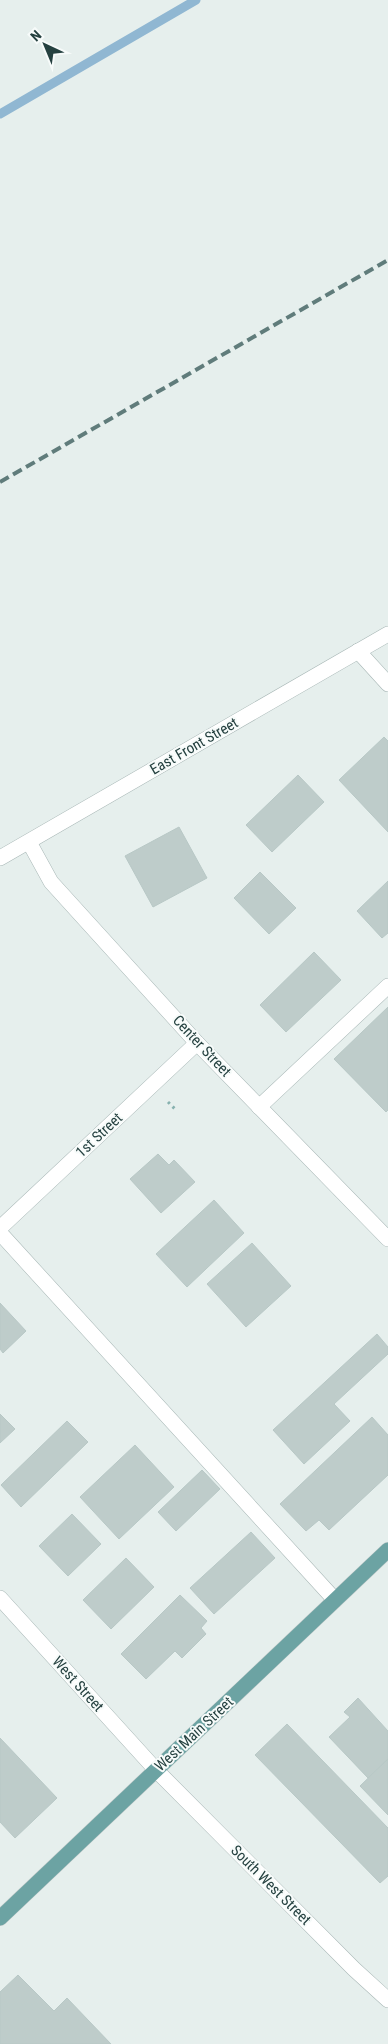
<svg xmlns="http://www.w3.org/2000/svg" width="388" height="2044" font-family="'Roboto Condensed',sans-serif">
  <rect width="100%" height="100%" fill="#e6efed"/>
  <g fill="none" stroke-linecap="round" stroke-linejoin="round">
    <polyline stroke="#90b7d2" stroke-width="9" points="0,114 196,0"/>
  </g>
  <g fill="#beccca" stroke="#b8c8c6">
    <polygon points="384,737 388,741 388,832 339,780"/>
    <polygon points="298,775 324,802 272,852 246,825"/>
    <polygon points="179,827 207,878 153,907 125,856"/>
    <polygon points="260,872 296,908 269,934 234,898"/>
    <polygon points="388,881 388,933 382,938 357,911"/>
    <polygon points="314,952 341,980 286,1032 260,1005"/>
    <polygon points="388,1007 388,1110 386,1112 334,1059"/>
    <polygon points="158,1154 169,1165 174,1160 195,1182 161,1213 130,1179"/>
    <polygon points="214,1200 244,1233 187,1287 156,1254"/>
    <polygon points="252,1243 291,1286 246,1327 207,1284"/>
    <polygon points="0,1303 26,1331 3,1353 0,1349"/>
    <polygon points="377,1334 388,1347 388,1354 334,1404 350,1421 304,1464 273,1430"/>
    <polygon points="0,1414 15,1429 0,1443"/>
    <polygon points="372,1417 388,1435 388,1475 329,1530 319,1520 306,1531 280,1504"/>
    <polygon points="67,1421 88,1442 21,1507 1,1485"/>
    <polygon points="135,1445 174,1487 119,1539 80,1497"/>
    <polygon points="202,1470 220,1489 176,1531 158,1512"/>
    <polygon points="72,1514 101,1544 68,1576 39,1546"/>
    <polygon points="251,1532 275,1558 214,1614 190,1588"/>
    <polygon points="126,1558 154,1587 111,1629 83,1600"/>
    <polygon points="180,1595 207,1621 201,1628 206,1634 182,1658 175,1651 146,1679 121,1654"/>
    <polygon points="358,1698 388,1731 388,1759 368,1778 329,1737 350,1717 344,1712"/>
    <polygon points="287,1724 388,1828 388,1876 380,1883 255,1755"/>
    <polygon points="0,1738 57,1798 15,1838 0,1822"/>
    <polygon points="388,1759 388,1815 360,1786"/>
    <polygon points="18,1975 54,2011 67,1998 111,2044 0,2044 0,1992"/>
  </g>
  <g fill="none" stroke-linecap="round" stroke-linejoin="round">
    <defs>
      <g id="minor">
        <polyline points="358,651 388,684"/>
        <polyline points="29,842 51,882 197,1043 388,1239"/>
        <polyline points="0,858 388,634"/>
        <polyline points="259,1107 388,986"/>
        <polyline points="0,1228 197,1043"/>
        <polyline points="0,1233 335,1600"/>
        <polyline points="0,1598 156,1770 354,1969 388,2000"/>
      </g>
      <polyline id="major" points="0,1918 388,1550"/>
    </defs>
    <use href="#minor" stroke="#a8b7b6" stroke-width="16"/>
    <use href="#major" stroke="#c2caca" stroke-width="16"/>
    <polyline stroke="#87b1af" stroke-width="3" stroke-dasharray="2.5 4" stroke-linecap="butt" points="168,1102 177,1111"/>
    <use href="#minor" stroke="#fff" stroke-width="15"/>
    <use href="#major" stroke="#6ca3a3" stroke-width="15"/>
    <polyline stroke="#607c7b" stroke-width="4" stroke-dasharray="10 5" stroke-linecap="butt" points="0,482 388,260"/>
  </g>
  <g text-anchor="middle" stroke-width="4" stroke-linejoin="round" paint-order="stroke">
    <g font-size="15" fill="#254140" stroke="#f7fbfa">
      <text transform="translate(194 746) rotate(-30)" y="5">East Front Street</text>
      <text transform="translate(202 1046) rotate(47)" y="5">Center Street</text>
      <text transform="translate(99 1135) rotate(-43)" y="5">1st Street</text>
      <text transform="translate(78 1684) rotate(48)" y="5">West Street</text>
      <text transform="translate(194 1734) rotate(-43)" y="5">West Main Street</text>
      <text transform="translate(271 1885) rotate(45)" y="5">South West Street</text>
    </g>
  </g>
  <g transform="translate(45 45) rotate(316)" stroke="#f7fbfa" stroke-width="4" paint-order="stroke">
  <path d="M0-4L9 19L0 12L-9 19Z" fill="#254140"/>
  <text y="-8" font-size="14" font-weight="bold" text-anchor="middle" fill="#254140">N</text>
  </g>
</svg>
